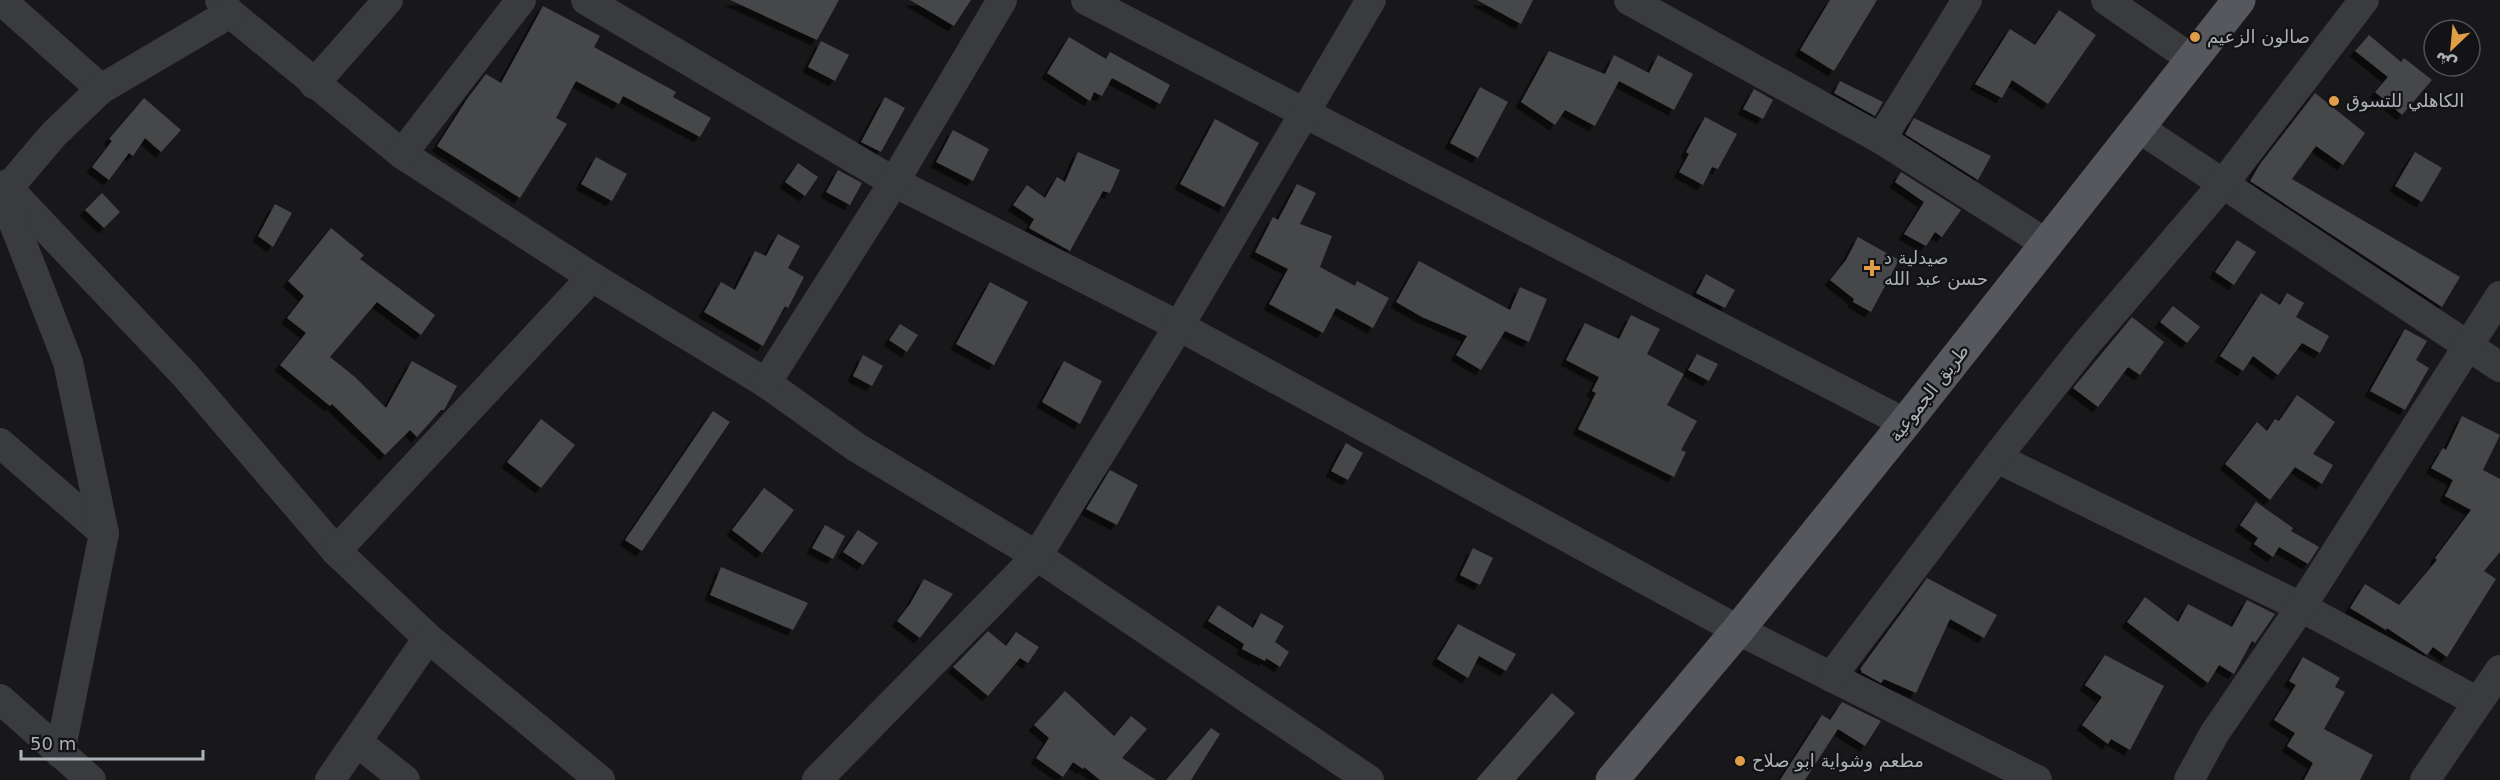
<svg xmlns="http://www.w3.org/2000/svg" width="2500" height="780" font-family="'DejaVu Sans','Noto Sans Arabic',sans-serif">
  <defs>
    <filter id="shadow"><feDropShadow dx="-5.5" dy="5.5" stdDeviation="0" flood-color="#0009"/></filter>
  </defs>
  <rect width="100%" height="100%" fill="#18181a"/>
  <g fill="#45474a" filter="url(#shadow)">
    <polygon points="730,0 839,0 817,40"/>
    <polygon points="910,0 971,0 954,26"/>
    <polygon points="1477,0 1533,0 1521,24"/>
    <polygon points="1830,0 1877,0 1834,71 1800,50"/>
    <polygon points="543,6 600,36 594,47 676,92 673,97 711,118 700,137 623,96 619,104 576,81 556,118 567,124 520,198 437,146 467,99 486,74 501,83"/>
    <polygon points="2059,10 2096,35 2048,104 2012,80 2002,98 1975,84 2010,29 2035,45"/>
    <polygon points="2369,35 2401,62 2404,58 2432,80 2402,115 2375,92 2388,77 2355,51"/>
    <polygon points="1069,37 1106,59 1110,52 1170,85 1160,104 1112,78 1102,96 1094,92 1090,101 1047,73"/>
    <polygon points="821,41 849,55 835,81 808,67"/>
    <polygon points="1549,51 1612,77 1605,74 1614,55 1649,73 1658,55 1693,74 1674,110 1619,81 1595,126 1565,110 1555,125 1521,102"/>
    <polygon points="1840,81 1883,102 1875,116 1834,93"/>
    <polygon points="1480,87 1508,102 1478,158 1450,143"/>
    <polygon points="1754,89 1773,100 1763,119 1743,109"/>
    <polygon points="2315,93 2365,133 2343,165 2316,146 2292,179 2460,277 2442,307 2250,181 2260,164"/>
    <polygon points="885,97 905,108 881,152 861,142"/>
    <polygon points="144,98 181,130 161,152 145,138 133,156 129,153 109,180 92,167 112,141 109,139"/>
    <polygon points="1705,117 1737,134 1718,169 1712,167 1703,185 1679,172 1689,154 1686,152"/>
    <polygon points="1914,118 1991,156 1978,180 1905,134"/>
    <polygon points="1215,119 1259,143 1224,207 1180,184"/>
    <polygon points="953,130 989,149 973,181 936,162"/>
    <polygon points="1078,152 1120,170 1110,193 1103,191 1070,251 1029,228 1034,219 1013,205 1027,185 1045,198 1057,177 1065,182"/>
    <polygon points="2415,152 2442,168 2422,202 2395,186"/>
    <polygon points="596,157 627,174 612,201 581,184"/>
    <polygon points="798,163 818,177 805,196 785,182"/>
    <polygon points="838,170 862,183 850,205 826,192"/>
    <polygon points="1901,172 1961,210 1942,237 1935,232 1926,246 1904,234 1924,202 1895,182"/>
    <polygon points="1297,184 1316,193 1300,224 1332,236 1320,267 1355,286 1357,281 1389,298 1373,328 1336,308 1323,333 1269,304 1288,269 1255,252 1273,217 1278,220"/>
    <polygon points="102,193 120,212 104,228 85,210"/>
    <polygon points="275,204 292,213 273,247 258,236"/>
    <polygon points="331,228 364,255 360,259 435,315 421,335 377,302 330,357 355,377 386,408 412,361 457,386 444,410 441,410 417,437 410,430 385,455 332,404 330,406 280,365 306,333 287,318 304,296 288,281"/>
    <polygon points="778,234 800,246 788,268 804,277 788,308 785,306 763,346 704,312 721,282 735,290 755,251 766,256"/>
    <polygon points="1858,237 1899,260 1871,312 1853,302 1854,299 1830,280 1846,260"/>
    <polygon points="2237,240 2256,252 2234,285 2215,272"/>
    <polygon points="1419,261 1510,310 1520,287 1547,299 1529,342 1505,331 1481,370 1456,355 1467,336 1422,317 1396,302"/>
    <polygon points="1706,274 1735,290 1725,308 1696,293"/>
    <polygon points="990,282 1028,302 994,365 956,344"/>
    <polygon points="2261,293 2280,305 2287,293 2304,303 2296,317 2329,336 2320,353 2302,343 2278,375 2253,356 2243,371 2220,356"/>
    <polygon points="2173,306 2200,327 2187,343 2160,322"/>
    <polygon points="1631,315 1660,329 1647,354 1684,374 1667,405 1697,421 1681,450 1686,452 1674,477 1578,429 1596,393 1592,391 1599,377 1566,360 1585,323 1619,339"/>
    <polygon points="2132,317 2164,342 2140,375 2128,367 2098,407 2073,388"/>
    <polygon points="900,324 918,335 907,352 889,340"/>
    <polygon points="2405,329 2427,341 2416,360 2429,368 2405,410 2370,391"/>
    <polygon points="1697,354 1718,364 1709,381 1688,370"/>
    <polygon points="863,355 883,366 872,386 853,376"/>
    <polygon points="1064,361 1102,381 1080,424 1042,402"/>
    <polygon points="2297,395 2335,422 2313,454 2333,465 2322,484 2295,467 2270,500 2225,464 2257,422 2267,431 2275,419 2279,421"/>
    <polygon points="713,411 730,422 642,551 625,540"/>
    <polygon points="2462,416 2500,435 2483,470 2500,479 2500,552 2484,571 2496,579 2447,657 2433,647 2427,655 2387,628 2386,630 2350,608 2365,584 2399,605 2437,560 2435,558 2471,510 2445,496 2453,480 2431,468 2443,448 2446,450"/>
    <polygon points="541,419 575,445 541,488 507,462"/>
    <polygon points="1346,443 1363,453 1348,480 1331,471"/>
    <polygon points="1110,470 1138,485 1117,525 1086,509"/>
    <polygon points="764,488 794,510 762,553 732,530"/>
    <polygon points="2256,502 2293,528 2291,531 2319,547 2308,564 2279,547 2273,557 2254,544 2258,538 2240,525"/>
    <polygon points="825,525 845,536 833,559 812,548"/>
    <polygon points="858,530 878,543 863,565 843,552"/>
    <polygon points="1473,548 1493,558 1480,585 1460,575"/>
    <polygon points="721,567 808,603 793,630 710,595"/>
    <polygon points="1927,578 1997,615 1984,638 1950,619 1916,693 1884,679 1881,683 1861,672 1862,671 1860,669"/>
    <polygon points="924,579 953,594 920,638 897,621 910,604"/>
    <polygon points="2145,597 2178,622 2188,604 2232,627 2247,600 2275,614 2255,643 2252,641 2234,674 2219,665 2208,683 2127,622"/>
    <polygon points="1218,605 1253,628 1261,613 1284,626 1275,642 1289,652 1280,667 1266,658 1265,661 1242,649 1244,644 1208,621"/>
    <polygon points="1458,624 1516,654 1506,671 1479,656 1468,678 1437,659"/>
    <polygon points="988,631 1006,646 1016,632 1039,647 1028,663 1020,658 988,696 953,667"/>
    <polygon points="2105,655 2164,686 2130,750 2111,739 2108,744 2082,725 2102,697 2085,685"/>
    <polygon points="2303,657 2340,678 2335,687 2345,692 2324,729 2373,755 2360,780 2304,780 2313,763 2287,746 2295,733 2274,720 2296,685 2289,681"/>
    <polygon points="1065,691 1114,736 1131,716 1147,729 1122,758 1156,780 1100,780 1084,767 1083,769 1073,762 1063,777 1036,758 1049,738 1034,725"/>
    <polygon points="1552,693 1575,713 1516,780 1476,780"/>
    <polygon points="1842,702 1881,721 1865,746 1838,729 1805,780 1780,780 1822,715 1830,720"/>
    <polygon points="1211,728 1220,734 1191,780 1166,780"/>
  </g>
  <g fill="none" stroke-linecap="round" stroke-linejoin="round">
    <g stroke="#3a3b3f" stroke-width="30">
      <polyline points="1,0 101,89"/>
      <polyline points="220,0 230,13 402,154 592,277 766,383 856,447 1037,556 1369,780"/>
      <polyline points="586,0 894,182 1179,326 1738,630 2037,780"/>
      <polyline points="1086,0 1905,423"/>
      <polyline points="1629,0 1881,139 2047,244"/>
      <polyline points="2106,0 2193,60"/>
      <polyline points="314,84 388,0"/>
      <polyline points="2139,128 2500,367"/>
      <polyline points="1881,139 1967,0"/>
      <polyline points="402,154 521,0"/>
      <polyline points="5,185 185,375 336,551 428,638 600,780"/>
      <polyline points="766,383 894,182 1002,0"/>
      <polyline points="0,443 104,533"/>
      <polyline points="1997,458 2301,607 2478,702"/>
      <polyline points="336,551 592,277"/>
      <polyline points="1831,677 2003,449 2086,344 2223,184 2364,0"/>
      <polyline points="0,699 91,780"/>
      <polyline points="357,742 405,780"/>
      <polyline points="60,753 104,533 68,362 8,208 8,188 54,134 101,89 230,13"/>
      <polyline points="330,780 428,638"/>
      <polyline points="817,780 1037,556 1179,326 1371,0"/>
      <polyline points="2189,780 2214,734 2301,607 2500,296"/>
      <polyline points="2425,780 2500,670"/>
    </g>
    <polyline stroke="#56585d" stroke-width="33" points="1612,780 1738,630 1905,423 2239,0"/>
  </g>
  <g fill="#e19e49" stroke="#131315" stroke-width="2">
    <circle cx="2195" cy="37" r="6"/>
    <circle cx="2334" cy="101" r="6"/>
    <path d="M1869 259h6v6h6v6h-6v6h-6v-6h-6v-6h6z"/>
    <circle cx="1740" cy="761" r="6"/>
  </g>
  <g text-anchor="middle" stroke-width="4.5" stroke-linejoin="round" paint-order="stroke">
    <g font-size="18" fill="#acb1b8" stroke="#131315" text-anchor="start">
      <text x="2207" y="43">صالون الزعيم</text>
      <text x="2346" y="107">الكاهلي للتسوق</text>
      <text x="1884" y="264">صيدلية د<tspan x="1884" dy="21">حسن عبد الله</tspan></text>
      <text x="1752" y="767">مطعم وشواية ابو صلاح</text>
    </g>
    <g font-size="18" fill="#acb1b8" stroke="#131315">
      <text transform="translate(1929 393) rotate(-52)" y="6">طريق الجموعية</text>
    </g>
  </g>
  <g transform="translate(2452 48) rotate(206)"><circle r="28" fill="#131315" stroke="#505256" stroke-width="1.5"/>
  <path d="M0-4.5L10 22L0 15L-10 22Z" fill="#e19e49"/>
  <text y="-9" font-size="16" font-weight="bold" text-anchor="middle" fill="#acb1b8">ش</text>
  </g>
  <path d="M21 750v9h182v-9" fill="none" stroke="#acb1b8" stroke-width="3"/>
  <text x="30" y="750" font-size="18" fill="#acb1b8" stroke="#131315" stroke-width="4.5" paint-order="stroke">50 m</text>
</svg>
